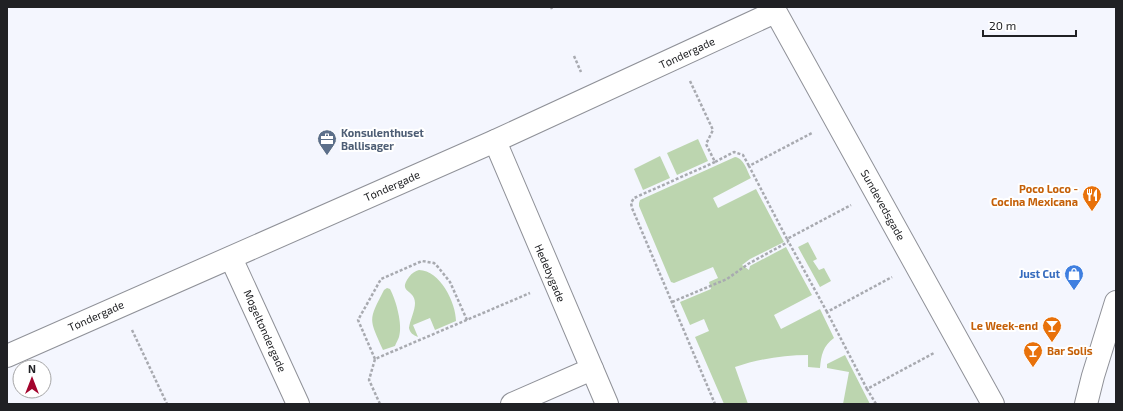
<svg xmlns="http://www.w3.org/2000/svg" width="1123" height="411" font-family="'Exo 2',sans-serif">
  <rect width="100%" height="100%" fill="#f4f6fe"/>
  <g fill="#bcd5af">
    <polygon points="698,139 708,161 677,175 667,153"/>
    <polygon points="660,156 670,178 643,190 634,169"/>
    <path d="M735,157C744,158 747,171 751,178L713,198L718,208L756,189L784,242L750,259L742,265L749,270L750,266L786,247L812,295L774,315L781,329L820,309L834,338C823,346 821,355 820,368L808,367V355C783,355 759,359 735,367L748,404H724L695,337L709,331L704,319L690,325L680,302L711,289L709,282L718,278L713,267L674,283L671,282L639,206V203L640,200Z"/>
    <polygon points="808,242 817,259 813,261 819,270 824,268 831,281 820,287 798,247"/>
    <path d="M419,270C440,270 456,303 456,321L435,330L430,318L413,325L418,337C413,335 410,333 409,328C410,320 415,311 415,303C415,289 397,293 409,277C412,273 415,271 419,270Z"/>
    <path d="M387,288L390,289C396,300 403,325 399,337C398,340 396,343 395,346L383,350C369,318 368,321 384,290Z"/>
    <polygon points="845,355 870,404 843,404 849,372 827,368 827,364"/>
  </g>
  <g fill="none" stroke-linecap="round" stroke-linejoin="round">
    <defs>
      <g id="minor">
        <polyline points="773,7 993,404"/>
        <polyline points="495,141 607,404"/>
        <polyline points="231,258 298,404"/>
        <polyline points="7,356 495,141 775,12"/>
        <polyline points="512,404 592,369"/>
      </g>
      <polyline id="tertiary" points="1086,404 1093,376 1116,302"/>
    </defs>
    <use href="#minor" stroke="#8f9198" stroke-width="24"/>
    <use href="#tertiary" stroke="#8f9198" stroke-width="24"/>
    <g stroke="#a8aab0" stroke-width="2.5" stroke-dasharray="3 2" stroke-linecap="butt">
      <polyline points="551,7 552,9"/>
      <polyline points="574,56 581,72"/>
      <polyline points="690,81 713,130 706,144 715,162 734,152 743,155 749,166"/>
      <polyline points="715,162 634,198 631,203 632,208 715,404"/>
      <polyline points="787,239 749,166 812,133"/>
      <polyline points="672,302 727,279 748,264 788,242"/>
      <polyline points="827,312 787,239 851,205"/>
      <polyline points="132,330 167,404"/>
      <polyline points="375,359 358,320 381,279 422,261 434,263 438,267 450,282 467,320"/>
      <polyline points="867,389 827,312 892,277"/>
      <polyline points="380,404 369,380 375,359 530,293"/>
      <polyline points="876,404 867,389 934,353"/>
    </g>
    <use href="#minor" stroke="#fff" stroke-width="22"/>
    <use href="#tertiary" stroke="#fff" stroke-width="22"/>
  </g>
  <defs>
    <symbol id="office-pin" viewBox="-11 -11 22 30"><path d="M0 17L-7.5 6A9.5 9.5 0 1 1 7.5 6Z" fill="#5c6f8a" stroke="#fff"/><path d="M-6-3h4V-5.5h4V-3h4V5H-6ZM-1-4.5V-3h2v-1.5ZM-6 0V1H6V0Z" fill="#fff"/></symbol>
    <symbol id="restaurant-pin" viewBox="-11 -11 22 30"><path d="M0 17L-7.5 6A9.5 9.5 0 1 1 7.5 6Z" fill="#e8710a" stroke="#fff"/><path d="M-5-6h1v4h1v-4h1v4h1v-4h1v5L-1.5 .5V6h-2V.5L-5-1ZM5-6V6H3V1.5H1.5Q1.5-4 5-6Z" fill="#fff"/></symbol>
    <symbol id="shop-pin" viewBox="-11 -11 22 30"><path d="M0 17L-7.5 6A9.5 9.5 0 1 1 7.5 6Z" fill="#3f7fe0" stroke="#fff"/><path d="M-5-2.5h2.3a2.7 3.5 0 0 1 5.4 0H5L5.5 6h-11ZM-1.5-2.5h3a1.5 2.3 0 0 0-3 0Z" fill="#fff"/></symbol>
    <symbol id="bar-pin" viewBox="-11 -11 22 30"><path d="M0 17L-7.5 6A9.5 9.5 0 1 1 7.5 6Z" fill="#e8710a" stroke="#fff"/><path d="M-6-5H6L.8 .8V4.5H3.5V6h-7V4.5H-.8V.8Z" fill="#fff"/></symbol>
  </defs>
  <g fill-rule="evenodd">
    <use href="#office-pin" x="316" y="128" width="22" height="30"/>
    <use href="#restaurant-pin" x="1081" y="184" width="22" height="30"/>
    <use href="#shop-pin" x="1063" y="263" width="22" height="30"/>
    <use href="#bar-pin" x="1041" y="315" width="22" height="30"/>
    <use href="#bar-pin" x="1022" y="340" width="22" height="30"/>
  </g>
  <g text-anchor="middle" stroke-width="4" stroke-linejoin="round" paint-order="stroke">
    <g font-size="11" fill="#202124" stroke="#fff">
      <text transform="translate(687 53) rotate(-25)" y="4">Tøndergade</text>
      <text transform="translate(392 186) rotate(-24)" y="4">Tøndergade</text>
      <text transform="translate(883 205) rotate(61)" y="4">Sundevedsgade</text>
      <text transform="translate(550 273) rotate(67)" y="4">Hedebygade</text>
      <text transform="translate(96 316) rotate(-24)" y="4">Tøndergade</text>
      <text transform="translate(265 331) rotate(66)" y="4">Møgeltøndergade</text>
    </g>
    <g font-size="11" font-weight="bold" fill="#4e5e75" stroke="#fff" text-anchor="start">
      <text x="341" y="137">Konsulenthuset<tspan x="341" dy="13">Ballisager</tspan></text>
    </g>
    <g font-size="11" font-weight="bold" fill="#c56008" stroke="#fff" text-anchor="end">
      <text x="1078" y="193">Poco Loco -<tspan x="1078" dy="13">Cocina Mexicana</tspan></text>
      <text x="1038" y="330">Le Week-end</text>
      <text x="1047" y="355" text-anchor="start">Bar Solis</text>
    </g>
    <g font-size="11" font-weight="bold" fill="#366cbe" stroke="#fff" text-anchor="end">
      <text x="1060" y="278">Just Cut</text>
    </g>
  </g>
  <rect width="1123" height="411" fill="none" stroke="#202124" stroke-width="16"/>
  <g transform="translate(32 379)"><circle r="19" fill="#ffffff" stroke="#a6a6a7"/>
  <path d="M0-3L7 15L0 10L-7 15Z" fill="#a3042d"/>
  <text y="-6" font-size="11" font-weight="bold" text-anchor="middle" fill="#202124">N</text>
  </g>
  <path d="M983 30v6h93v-6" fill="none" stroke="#202124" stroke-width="2"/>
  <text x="989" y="30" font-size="12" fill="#202124" stroke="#ffffff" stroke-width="3" paint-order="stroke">20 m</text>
</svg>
